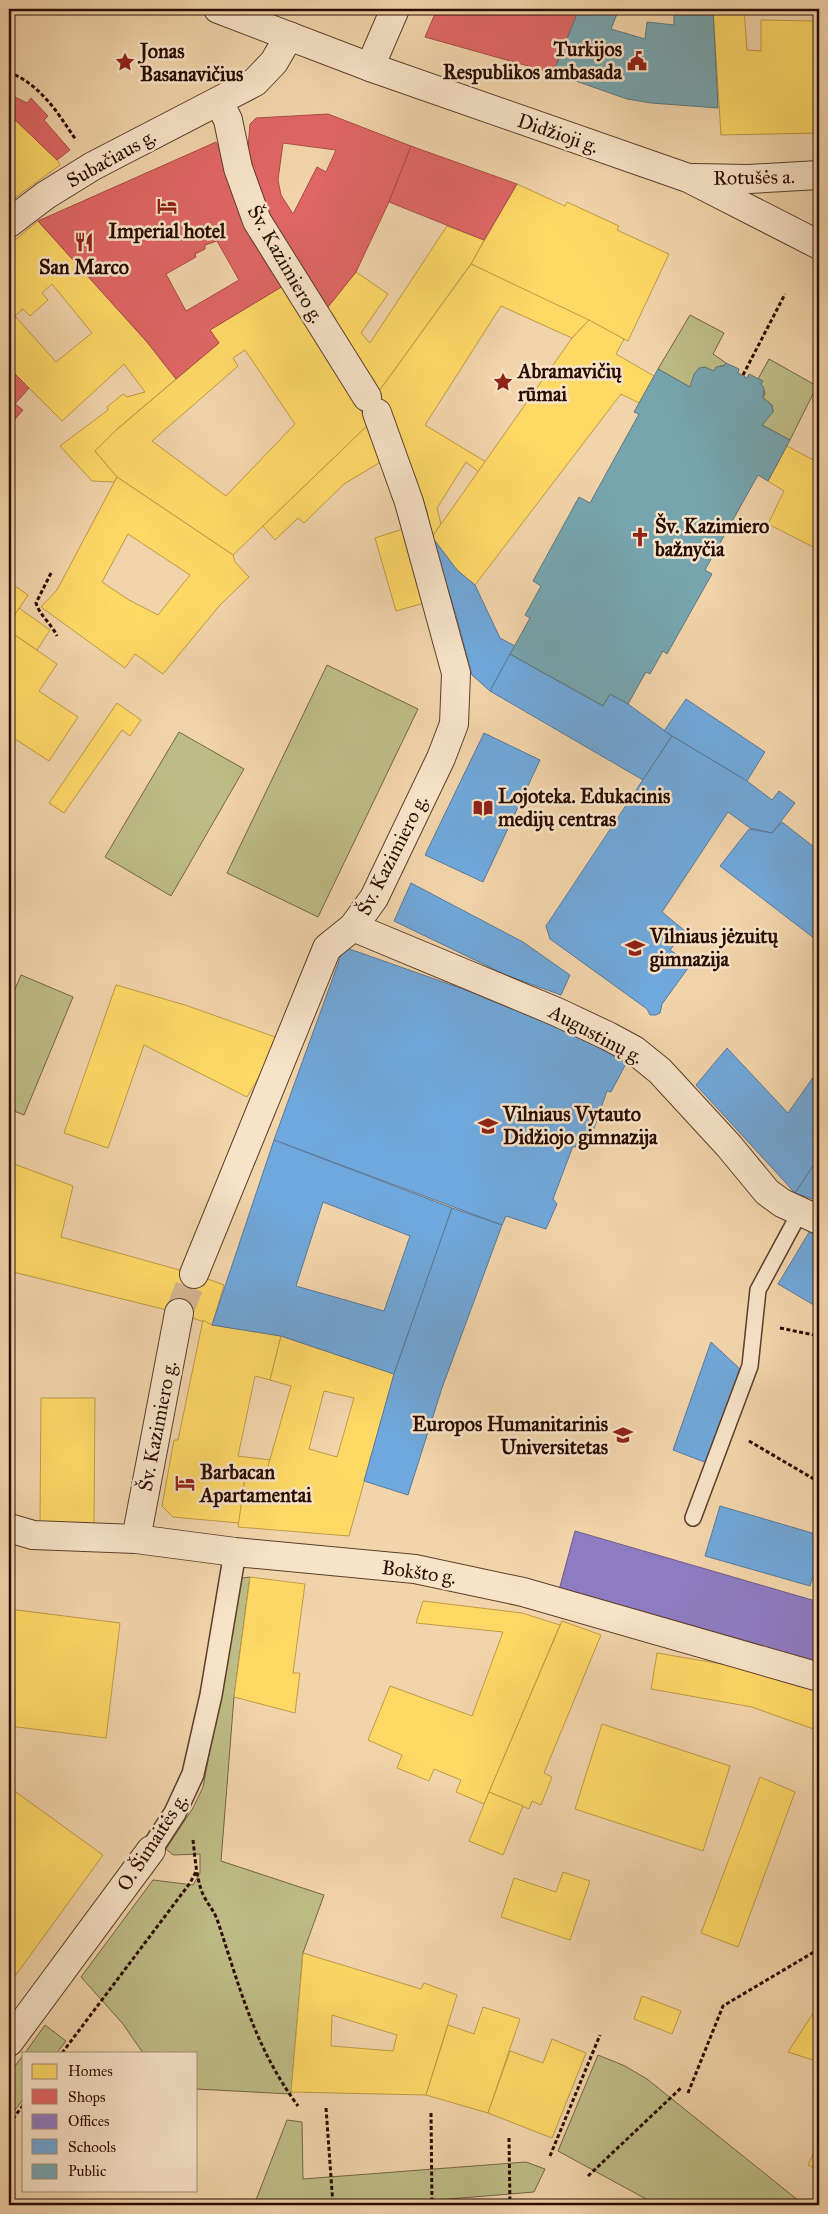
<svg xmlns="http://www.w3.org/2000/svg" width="828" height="2214" font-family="'IM FELL Great Primer',serif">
  <rect width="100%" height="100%" fill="#f2d4aa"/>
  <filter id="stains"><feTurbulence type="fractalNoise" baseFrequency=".004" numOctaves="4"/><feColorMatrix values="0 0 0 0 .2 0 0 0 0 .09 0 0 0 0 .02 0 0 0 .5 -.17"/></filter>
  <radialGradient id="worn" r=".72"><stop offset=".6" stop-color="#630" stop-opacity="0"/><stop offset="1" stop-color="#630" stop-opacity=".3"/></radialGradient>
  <g fill="#bebc86" stroke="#746444">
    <polygon points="690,315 724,333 713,354 726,363 724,366 720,366 690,387 658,369"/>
    <polygon points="769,359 817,386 790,440 762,425 773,411 772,405 763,398 765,393 761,384 762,381 758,379"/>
    <polygon points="327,665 418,709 318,917 227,873"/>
    <polygon points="179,732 244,769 171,896 105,857"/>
    <polygon points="21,975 73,997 24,1115 9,1109 9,1003"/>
    <polygon points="250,1577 234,1697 221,1861 324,1895 303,1953 291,2094 196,2089 196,2053 143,2053 123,2024 81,1977 153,1880 193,1885 200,1873 200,1854 173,1855 166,1849 193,1808 203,1787 242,1578"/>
    <polygon points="45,2025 66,2041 57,2053 25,2053"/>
    <polygon points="24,2054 24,2098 9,2118 9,2074"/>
    <polygon points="598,2055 625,2066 647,2079 804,2205 657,2205 558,2151"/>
    <polygon points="287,2120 302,2122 303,2179 526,2162 545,2169 534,2192 377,2205 254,2205"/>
  </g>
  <g fill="#ffd966" stroke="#bf9c48" fill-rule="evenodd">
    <polygon points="713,9 744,9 747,50 761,51 761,20 815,21 819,44 819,133 721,135"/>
    <polygon points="9,114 57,160 60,165 9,202"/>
    <polygon points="517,184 565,206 567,202 619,226 617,230 669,254 628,341 471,264"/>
    <path d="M38,221L147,342L176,379L115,431L95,451L117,477L114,482L92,481L60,446L108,410L107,407L123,394L127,397L145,392L124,364L62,421L9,368V245ZM52,284L92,333L56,362L15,316L23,309L30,316L48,300L42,293Z"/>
    <polygon points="447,226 484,240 471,264 377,394 324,312 356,272 388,294 361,333 370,343"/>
    <polygon points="471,264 589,320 572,338 501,306 425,425 486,462 479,472 466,462 437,508 441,524 432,537 427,511 409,461 383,404 377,394"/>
    <path d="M283,286L369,424L233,555L117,477L95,451L115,431L219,343L210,330ZM245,350L295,424L226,496L152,441L238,366L233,358Z"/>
    <polygon points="589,320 624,339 616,354 654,376 639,403 621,394 475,585 457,570 432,537 572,338"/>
    <polygon points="369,424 384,460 344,484 304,523 298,518 275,540 263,526"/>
    <polygon points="787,446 819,463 819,550 768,524 784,491 768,481"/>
    <path d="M117,477L233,555L235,562L249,577L220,605L163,674L135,654L125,668L41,607L57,590ZM128,534L190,575L158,615L129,600L102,582Z"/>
    <polygon points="403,529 424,603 396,611 375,538"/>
    <polygon points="9,582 28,595 9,624"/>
    <polygon points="19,608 50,630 37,650 9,631 9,624"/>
    <polygon points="9,631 57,664 39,691 78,717 49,761 12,737 9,742"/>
    <polygon points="117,703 141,720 130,736 122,730 64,813 49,803"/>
    <polygon points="116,985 185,1005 281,1039 247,1097 144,1045 108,1148 64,1133"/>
    <polygon points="9,1162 73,1186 61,1237 194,1274 224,1285 212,1325 179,1313 9,1271"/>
    <polygon points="203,1320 212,1325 281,1336 270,1380 255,1376 238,1456 270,1460 264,1480 245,1478 239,1523 173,1517 162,1506 174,1440 178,1440"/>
    <path d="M281,1336L394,1374L349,1536L238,1527L245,1478L264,1480L291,1386L270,1380ZM324,1391L354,1398L337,1457L309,1449Z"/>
    <polygon points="41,1398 95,1398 94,1524 40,1524"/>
    <polygon points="250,1577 305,1584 293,1673 300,1673 295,1713 234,1697"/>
    <polygon points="423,1601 522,1613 560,1625 484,1804 456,1792 461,1780 434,1769 429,1781 397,1768 402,1755 368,1740 390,1686 472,1716 503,1632 416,1623"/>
    <polygon points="9,1609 120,1623 106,1738 9,1726"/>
    <polygon points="562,1621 601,1635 544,1773 552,1777 541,1805 532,1801 529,1809 489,1792"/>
    <polygon points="657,1653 763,1671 819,1690 819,1731 752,1707 651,1689"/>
    <polygon points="602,1724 730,1766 703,1851 575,1809"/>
    <polygon points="760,1777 795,1792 738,1947 701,1933"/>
    <polygon points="9,1787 103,1855 10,1983 9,1981"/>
    <polygon points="489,1792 523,1806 503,1855 469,1841"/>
    <polygon points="563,1872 590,1881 570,1940 501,1917 514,1878 556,1892"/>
    <path d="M303,1953L421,1989L424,1983L457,1995L426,2095L291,2092ZM332,2015L397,2035L393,2051L331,2046Z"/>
    <polygon points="642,1996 681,2011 672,2034 634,2019"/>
    <polygon points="819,2004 819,2062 788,2052"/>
    <polygon points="483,2007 520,2019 488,2113 426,2095 448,2025 474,2034"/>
    <polygon points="552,2039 586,2053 552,2138 488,2113 510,2051 543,2063"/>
    <polygon points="819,2141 819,2170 808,2165"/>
  </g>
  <g fill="#e06666" stroke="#a94b48" fill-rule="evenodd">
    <polygon points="437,9 579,9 553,73 425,37"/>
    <polygon points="9,94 27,103 31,98 48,116 44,120 70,150 57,160 9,114"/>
    <path d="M328,114L411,146L389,202L356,272L324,312L251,185L247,160L250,124L256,118ZM283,143L336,150L326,172L317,167L293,214L281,195L278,180Z"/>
    <path d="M216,142L283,286L210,330L219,343L176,379L147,342L38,221ZM217,241L239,280L186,311L166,274L196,257L195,254L205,249V245Z"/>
    <polygon points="411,146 517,184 484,240 389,202"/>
    <polygon points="9,368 29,388 15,404 23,410 9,426"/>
  </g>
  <polygon fill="#8e7cc3" stroke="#705a89" points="575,1531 819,1602 819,1665 559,1590"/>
  <g fill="#6fa8dc" stroke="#5a799a" fill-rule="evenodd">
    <polygon points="432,537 457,570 475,585 500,638 515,646 490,691 472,675 456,615"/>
    <polygon points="510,654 603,706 610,694 628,704 672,736 643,780 490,691"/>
    <polygon points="686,699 765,752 747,781 664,731"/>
    <polygon points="484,733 540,760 483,882 425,855"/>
    <polygon points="672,736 747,781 772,800 779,791 795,803 772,833 750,828 728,812 662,912 685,931 670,950 691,964 662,1004 660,1013 656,1015 650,1015 647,1009 550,939 546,926"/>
    <polygon points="782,822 819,851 819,942 720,866 749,829 772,833"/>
    <polygon points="411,883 523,942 570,975 561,995 506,975 394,921"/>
    <polygon points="344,947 562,1024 630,1056 611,1092 607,1091 586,1151 573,1146 553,1199 557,1204 546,1229 506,1216 502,1225 274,1140"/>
    <polygon points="727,1048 788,1113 819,1069 819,1157 795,1193 696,1085"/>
    <path d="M274,1140L452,1208L394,1374L281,1336L212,1325ZM323,1202L410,1236L384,1311L296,1286Z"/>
    <polygon points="819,1157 819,1201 795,1193"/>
    <polygon points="452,1208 502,1225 442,1388 408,1495 364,1481 394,1374"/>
    <polygon points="811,1229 819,1233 819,1308 778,1284"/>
    <polygon points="711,1342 740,1369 707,1463 673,1450"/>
    <polygon points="720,1506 819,1535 819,1555 810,1586 705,1556"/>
  </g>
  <g fill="#76a5af" stroke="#5f777b">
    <polygon points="579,9 619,9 611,29 645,39 647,22 674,25 674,9 713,9 718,108 651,103 627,99 553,73"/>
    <polygon points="726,363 739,369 738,373 747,378 749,374 763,381 761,384 764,388 763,398 772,405 773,412 762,425 790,440 768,481 758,475 705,570 712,574 667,654 663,651 650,674 646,672 628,704 610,694 603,706 510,654 530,618 525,615 541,586 533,581 579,497 590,503 639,414 634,412 658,369 690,387 694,374 699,368 705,367 714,371 716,367 724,366"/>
  </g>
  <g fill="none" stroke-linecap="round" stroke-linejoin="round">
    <polyline stroke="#d4b691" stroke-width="28" stroke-dasharray="28 14" stroke-linecap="butt" points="179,1313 194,1274"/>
    <defs>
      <polyline id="service" points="693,1518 750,1366 758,1290 800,1212"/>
      <polyline id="pedestrian" points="151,1850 175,1813 193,1774 211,1695 235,1552"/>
      <g id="minor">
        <polyline points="218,9 370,67 688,178 819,245"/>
        <polyline points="370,67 395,9"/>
        <polyline points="219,102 228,120 238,168 257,221 367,397"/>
        <polyline points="694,178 749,179 819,175"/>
        <polyline points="9,223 46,195 93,166 255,82 274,62 289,36"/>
        <polyline points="353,927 557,1012 608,1036 634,1050 660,1071 729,1146 767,1192 782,1203 819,1220"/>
        <polyline points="194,1274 327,948 353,927 374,898 441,758 454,724 456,673 409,502 377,413"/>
        <polyline points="9,1528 33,1535 136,1539 235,1552 415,1569 523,1592 819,1677"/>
        <polyline points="136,1539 179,1313"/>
        <polyline points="9,2042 151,1850"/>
      </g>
    </defs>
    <use href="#service" stroke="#5c3e2b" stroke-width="18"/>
    <use href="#pedestrian" stroke="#5c3e2b" stroke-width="24"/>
    <use href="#minor" stroke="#5c3e2b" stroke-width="30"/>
    <g stroke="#2a0c01" stroke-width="3" stroke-dasharray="4 2.5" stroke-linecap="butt">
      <path d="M9,72C42,86 57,112 76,140"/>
      <polyline points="743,375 785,294"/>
      <path d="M51,573L36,603C40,616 51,623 57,636"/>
      <polyline points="780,1328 819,1336"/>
      <polyline points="749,1441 819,1482"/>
      <path d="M193,1840C195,1857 196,1876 202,1892C206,1902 213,1909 217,1919C240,1988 254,2046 298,2106"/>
      <polyline points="62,2053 190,1883 197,1870"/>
      <polyline points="688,2093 723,2006 819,1949"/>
      <polyline points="326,2108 333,2205"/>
      <polyline points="431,2113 432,2205"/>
      <polyline points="9,2124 24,2104"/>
      <polyline points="509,2138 510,2205"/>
      <polyline points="550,2156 600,2035"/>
      <polyline points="588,2176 682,2087"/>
    </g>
    <use href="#service" stroke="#f7e3c8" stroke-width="15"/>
    <use href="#pedestrian" stroke="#f7e3c8" stroke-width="21"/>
    <use href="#minor" stroke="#f7e3c8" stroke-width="28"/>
  </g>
  <defs>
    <symbol id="civic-bare" viewBox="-9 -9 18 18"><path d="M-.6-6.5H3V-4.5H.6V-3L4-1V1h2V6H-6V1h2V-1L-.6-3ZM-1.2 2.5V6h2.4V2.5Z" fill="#8f2418" stroke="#f7e3c8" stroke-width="2.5" paint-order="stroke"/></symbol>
    <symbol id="sight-bare" viewBox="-9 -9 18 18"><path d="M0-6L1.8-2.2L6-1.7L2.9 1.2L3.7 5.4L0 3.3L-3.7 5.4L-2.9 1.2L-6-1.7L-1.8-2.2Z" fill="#8f2418" stroke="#f7e3c8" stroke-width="2.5" paint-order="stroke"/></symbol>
    <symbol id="hotel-bare" viewBox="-9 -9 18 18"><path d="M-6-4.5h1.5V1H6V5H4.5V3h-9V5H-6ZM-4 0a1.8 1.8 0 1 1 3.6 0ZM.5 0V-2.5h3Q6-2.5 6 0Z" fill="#8f2418" stroke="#f7e3c8" stroke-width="2.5" paint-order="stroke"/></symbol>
    <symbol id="restaurant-bare" viewBox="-9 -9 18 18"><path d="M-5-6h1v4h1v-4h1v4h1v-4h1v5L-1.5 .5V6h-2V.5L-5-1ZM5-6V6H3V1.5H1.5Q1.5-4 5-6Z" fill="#8f2418" stroke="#f7e3c8" stroke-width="2.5" paint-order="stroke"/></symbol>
    <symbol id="church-bare" viewBox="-9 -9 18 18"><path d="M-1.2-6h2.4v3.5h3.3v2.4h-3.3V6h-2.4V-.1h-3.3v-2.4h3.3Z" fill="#8f2418" stroke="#f7e3c8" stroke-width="2.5" paint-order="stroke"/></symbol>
    <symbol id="library-bare" viewBox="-9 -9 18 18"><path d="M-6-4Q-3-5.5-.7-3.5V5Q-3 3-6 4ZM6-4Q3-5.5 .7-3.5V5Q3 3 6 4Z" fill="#8f2418" stroke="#f7e3c8" stroke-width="2.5" paint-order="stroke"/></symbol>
    <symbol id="school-bare" viewBox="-9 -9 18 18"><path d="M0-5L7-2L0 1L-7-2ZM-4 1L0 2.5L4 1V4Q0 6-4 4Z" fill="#8f2418" stroke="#f7e3c8" stroke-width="2.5" paint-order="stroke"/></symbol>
    <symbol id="university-bare" viewBox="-9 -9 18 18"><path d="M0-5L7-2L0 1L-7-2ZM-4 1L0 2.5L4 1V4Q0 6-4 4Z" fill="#8f2418" stroke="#f7e3c8" stroke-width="2.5" paint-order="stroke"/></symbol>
  </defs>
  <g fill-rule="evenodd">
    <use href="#civic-bare" x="623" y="47" width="28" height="28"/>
    <use href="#sight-bare" x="111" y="48" width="28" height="28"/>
    <use href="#hotel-bare" x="153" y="192" width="28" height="28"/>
    <use href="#restaurant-bare" x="70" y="228" width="28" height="28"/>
    <use href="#sight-bare" x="489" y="368" width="28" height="28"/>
    <use href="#church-bare" x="626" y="523" width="28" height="28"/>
    <use href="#library-bare" x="469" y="794" width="28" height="28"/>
    <use href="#school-bare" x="621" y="934" width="28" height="28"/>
    <use href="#school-bare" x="474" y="1112" width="28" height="28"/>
    <use href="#university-bare" x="609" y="1421" width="28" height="28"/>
    <use href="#hotel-bare" x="171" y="1469" width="28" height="28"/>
  </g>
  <g text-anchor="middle" stroke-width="5" stroke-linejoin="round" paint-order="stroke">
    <g font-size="20" font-weight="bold" fill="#2a0c01" stroke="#f7e3c8" text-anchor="start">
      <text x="622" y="56" text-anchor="end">Turkijos<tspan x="622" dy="23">Respublikos ambasada</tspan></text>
      <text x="140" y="58">Jonas<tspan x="140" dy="23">Basanavičius</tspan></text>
      <text x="167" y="238" text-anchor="middle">Imperial hotel</text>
      <text x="84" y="274" text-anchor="middle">San Marco</text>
      <text x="518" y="378">Abramavičių<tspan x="518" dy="23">rūmai</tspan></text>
      <text x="655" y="533">Šv. Kazimiero<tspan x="655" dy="23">bažnyčia</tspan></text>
      <text x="498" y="803">Lojoteka. Edukacinis<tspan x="498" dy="23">medijų centras</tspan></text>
      <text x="650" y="943">Vilniaus jėzuitų<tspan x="650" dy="23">gimnazija</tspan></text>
      <text x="503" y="1121">Vilniaus Vytauto<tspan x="503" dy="23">Didžiojo gimnazija</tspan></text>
      <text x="608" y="1431" text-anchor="end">Europos Humanitarinis<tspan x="608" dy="23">Universitetas</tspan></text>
      <text x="200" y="1479">Barbacan<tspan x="200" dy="23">Apartamentai</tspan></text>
    </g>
    <g font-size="20" fill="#2a0c01" stroke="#f7e3c8">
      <text transform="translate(558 133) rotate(19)" y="7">Didžioji g.</text>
      <text transform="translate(111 158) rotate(-29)" y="7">Subačiaus g.</text>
      <text transform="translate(754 177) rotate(-1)" y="7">Rotušės a.</text>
      <text transform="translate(286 264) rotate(60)" y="7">Šv. Kazimiero g.</text>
      <text transform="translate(392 855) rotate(-63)" y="7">Šv. Kazimiero g.</text>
      <text transform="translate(596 1034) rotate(28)" y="7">Augustinų g.</text>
      <text transform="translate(157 1426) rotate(-79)" y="7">Šv. Kazimiero g.</text>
      <text transform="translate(419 1572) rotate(8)" y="7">Bokšto g.</text>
      <text transform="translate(152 1842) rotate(-57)" y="7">O. Šimaitės g.</text>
    </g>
  </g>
  <rect width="828" height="2214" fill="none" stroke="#f2d4aa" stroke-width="30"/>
  <rect x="10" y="10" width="808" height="2194" fill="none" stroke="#2a0c01" stroke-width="2.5"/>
  <rect x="15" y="15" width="798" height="2184" fill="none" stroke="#2a0c01"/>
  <rect x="22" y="2052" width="175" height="140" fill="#f7e3c8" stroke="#a58d78"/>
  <rect x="32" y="2064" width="25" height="15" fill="#ffd966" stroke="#a58d78"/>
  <text x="68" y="2076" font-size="15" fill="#2a0c01">Homes</text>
  <rect x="32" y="2089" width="25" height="15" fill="#e06666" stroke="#a58d78"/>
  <text x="68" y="2102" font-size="15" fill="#2a0c01">Shops</text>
  <rect x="32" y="2114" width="25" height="15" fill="#8e7cc3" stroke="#a58d78"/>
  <text x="68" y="2126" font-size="15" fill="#2a0c01">Offices</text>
  <rect x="32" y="2139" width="25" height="15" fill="#6fa8dc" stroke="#a58d78"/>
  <text x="68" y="2152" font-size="15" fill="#2a0c01">Schools</text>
  <rect x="32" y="2164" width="25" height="15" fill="#76a5af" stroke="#a58d78"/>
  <text x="68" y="2176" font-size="15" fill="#2a0c01">Public</text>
  <rect width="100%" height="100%" filter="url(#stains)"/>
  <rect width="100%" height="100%" fill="url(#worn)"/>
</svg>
